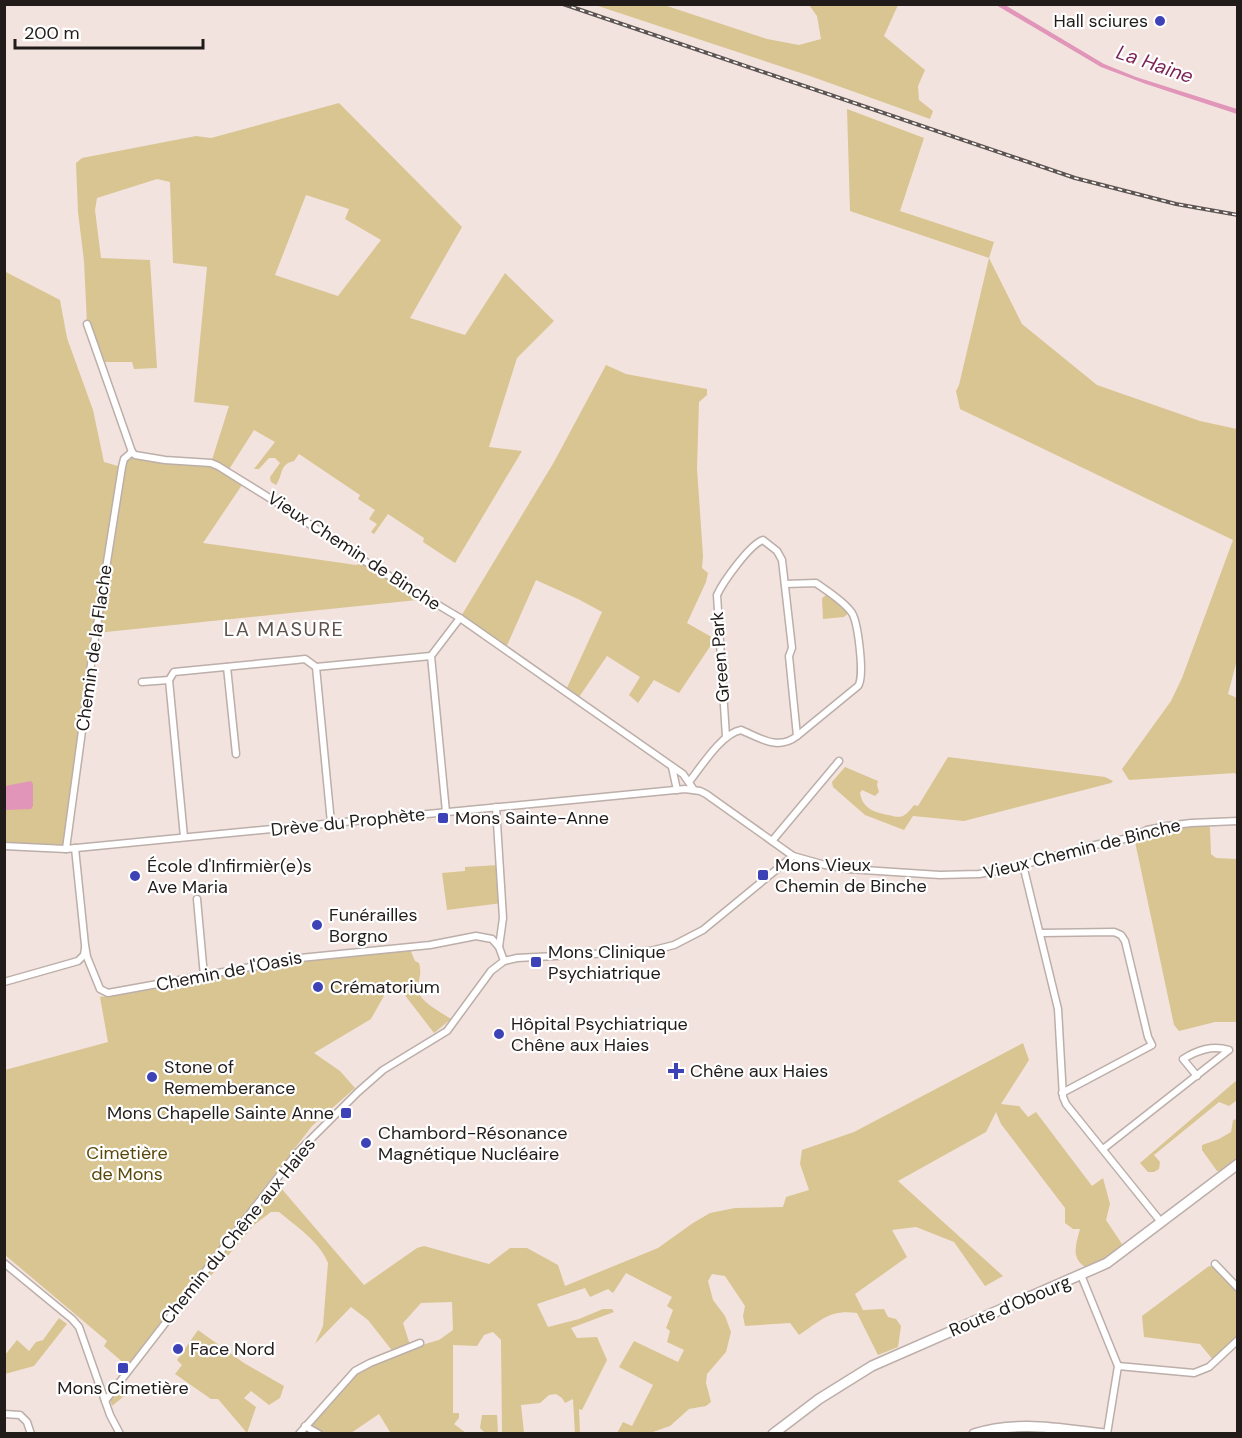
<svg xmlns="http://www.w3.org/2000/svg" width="1242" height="1438" font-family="'DM Sans',sans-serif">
  <rect width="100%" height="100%" fill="#f3e3de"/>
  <g fill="#d9c591" fill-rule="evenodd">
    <polygon points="595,5 664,5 767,39 799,45 821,39 817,16 809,5 898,5 884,36 925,70 918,86 919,100 933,111 930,119 810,76"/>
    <path d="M339,103L462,227L410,318L465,335L505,273L554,321L517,358L489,447L522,451L455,563L423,542L424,538L388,514L374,534L371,532L377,524L369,519L375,510L358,499L360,495L299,454L294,461C279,464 283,476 276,485L271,482L270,477L280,463L275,458H269L259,469H254L275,442L254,430L228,471L244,482L203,543L356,565L366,562L427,599L96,633L66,849L5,846L4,271L60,300L67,338L93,410L104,462L121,467L132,452L135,455L211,463L229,406L194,402L207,267L173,263L170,182L157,179L97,198L95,210L101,258L150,260L157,368L134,369L132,362H100L87,324L84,261L78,212L76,163L82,158L196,136L211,138ZM306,195L349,209L345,219L381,240L338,296L275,275Z"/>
    <polygon points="847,109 924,138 900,211 994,242 989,258 1022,324 1097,385 1200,421 1237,429 1238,656 1228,694 1237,698 1237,777 1235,773 1129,780 1122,769 1171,701 1182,678 1233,540 960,409 956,391 959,385 989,258 850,211"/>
    <polygon points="606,365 626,374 707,389 707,395 699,402 697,468 703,556 702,568 708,573 706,582 687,623 715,639 679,693 654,680 638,703 629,695 640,677 607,656 577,700 565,692 602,612 578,599 536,580 505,650 460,618 554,462"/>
    <polygon points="829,593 851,611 844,617 823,619 822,598"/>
    <path d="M948,757L1105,777L1113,781L1111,783L964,821L913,816L904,830L865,815L833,787L832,782L845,767L878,781L877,785L879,792L875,796L862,790L860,793C863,809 874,812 888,815C894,816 897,818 903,816C907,814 911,809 914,805L918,806Z"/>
    <polygon points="1207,822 1210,828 1211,854 1216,858 1237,859 1237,1022 1215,1022 1179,1031 1174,1025 1134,837 1147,830"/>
    <polygon points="499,865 502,903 447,910 442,873 465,871 465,867"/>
    <path d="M409,947L415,961L419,963C422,974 419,977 418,987C416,1000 441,1012 451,1019L434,1033L404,994L394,988L385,994L371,1019L314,1053L340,1071L355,1088L312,1126L127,1366L104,1346L107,1341L5,1255V1070L108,1042L100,997L230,974L258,966Z"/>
    <path d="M1023,1043L1029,1060L1001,1104L1019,1106L1028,1117L1036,1112L1092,1186L1103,1178L1110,1204L1106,1220L1122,1244C1115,1257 1099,1262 1087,1268C1070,1259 1076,1244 1080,1229H1073L1065,1223V1208L1001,1124L996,1112L986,1132L898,1181L1003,1276L985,1286L954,1242L916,1227L892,1230L907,1257L855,1294L863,1310L884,1309L888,1317L896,1319L901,1326L898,1347L878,1355L857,1313C830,1309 820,1321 799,1335L790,1323L745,1326L743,1316L745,1306L725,1276L712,1274L708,1281L713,1300L725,1316L731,1332L726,1352L707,1374L706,1383L711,1402L706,1406L689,1409L670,1426L650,1433H617L623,1422L632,1426L653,1385L619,1367L634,1341L678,1362L684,1350L667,1342L670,1331L666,1328L673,1310L667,1306L672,1297L626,1273L613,1293L608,1289L590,1297L585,1288L537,1304L548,1327L579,1319L603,1309H612L614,1312L571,1328L577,1338L597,1337L607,1360L582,1410L579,1409L580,1433H575L573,1399L565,1403L562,1398L556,1394L549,1395L540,1403L521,1405L524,1433H502L501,1340L493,1332L484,1335L477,1346L453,1345V1413H459V1418L454,1424L466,1433H389L390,1432L379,1414L351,1433H319L305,1426L355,1371L394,1353L368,1320L351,1307L315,1344L323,1326L328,1263C319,1241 297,1227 279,1212H271L254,1225L176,1317L171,1314L275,1181L364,1285L417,1248L424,1246L489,1264L510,1248H527L558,1265L565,1286L658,1248L693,1223L710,1213L735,1208L783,1207L786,1197L809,1190L800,1164L802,1150L854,1132ZM452,1302L453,1330L439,1340L411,1348L403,1323L421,1303Z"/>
    <polygon points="1237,1080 1237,1102 1236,1101 1229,1106 1219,1102 1154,1155 1160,1162 1159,1169 1154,1172 1148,1172 1140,1163"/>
    <polygon points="1237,1119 1237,1159 1223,1171 1217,1171 1202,1150 1202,1145 1219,1139 1231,1132 1233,1120"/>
    <polygon points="1215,1264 1237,1288 1237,1340 1214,1361 1200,1344 1144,1337 1142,1316 1209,1266 1212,1267"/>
    <polygon points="59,1318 67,1324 34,1366 5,1374 5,1355 17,1340 29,1351 36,1342 43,1340"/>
    <polygon points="198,1330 244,1363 284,1386 280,1398 269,1405 251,1391 244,1398 256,1407 247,1433 218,1399 211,1399 175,1374 182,1365 177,1360"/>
    <polygon points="125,1381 132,1389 132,1395 129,1392 112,1406 110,1400"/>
    <polygon points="482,1415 497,1415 498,1433 485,1433 480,1428"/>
  </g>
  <g fill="#e095b9">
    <polygon points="996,5 1005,5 1104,64 1136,77 1237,109 1237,114 1146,84 1101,67"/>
    <polygon points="31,781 33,784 33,806 31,809 5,810 5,786"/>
  </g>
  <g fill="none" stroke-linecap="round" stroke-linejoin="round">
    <defs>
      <g id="minor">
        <polyline points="87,324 132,452 135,455 165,460 211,463 218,466 284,507 366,562 460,618 683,774 694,790"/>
        <path d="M785,584L816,583C827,591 844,601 852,613C858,623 865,677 858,686L797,736"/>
        <polyline points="227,667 236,754"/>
        <polyline points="316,667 331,823"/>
        <polyline points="316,667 431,656"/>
        <polyline points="169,680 184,837"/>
        <polyline points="142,682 169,680 174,672 296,660 305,659 316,667"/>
        <polyline points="672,767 677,790"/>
        <path d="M689,782C701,767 722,733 741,730C760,738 778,751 797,736L789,656L792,648L782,560L777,551L763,540C750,544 723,582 717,595L726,737"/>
        <polyline points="496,807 503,918 499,947 504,961"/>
        <polyline points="446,812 431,656 460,618"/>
        <polyline points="772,841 839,761"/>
        <polyline points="4,846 66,849 685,789 700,791 706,794 793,856 825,865 848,869 940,875 979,874 1012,868 1090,846 1134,837 1147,830 1167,826 1191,823 1238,821"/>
        <polyline points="75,848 85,945 87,957 100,989 108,993 300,958 430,945 476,936 492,939 499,947"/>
        <polyline points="66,849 92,657 122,467 124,459 132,452"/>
        <polyline points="1023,865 1058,1009 1063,1097 1066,1104 1161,1222"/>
        <polyline points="197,899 204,976"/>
        <polyline points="1041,933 1114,932 1121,935 1125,941 1148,1037 1152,1045 1062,1093"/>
        <polyline points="4,982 78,961 84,955 85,948"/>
        <path d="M1103,1149L1229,1050C1212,1045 1198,1050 1183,1059L1197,1076"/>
        <polyline points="4,1263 72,1319 79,1327 110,1415 120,1434"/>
        <polyline points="1215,1264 1238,1288"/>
        <polyline points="1081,1275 1118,1366 1107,1434"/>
        <polyline points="1118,1366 1194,1373 1209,1367 1238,1340"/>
        <polyline points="105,1401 296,1154 358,1092 383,1070 447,1031 491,971 504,961 517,958 650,951 674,945 703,930 793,856"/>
        <polyline points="4,1414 20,1415 27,1422 31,1434"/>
        <polyline points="305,1426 319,1434"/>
        <polyline points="299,1434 355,1371 370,1363 420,1343"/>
      </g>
      <g id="secondary">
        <polyline points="773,1434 819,1399 872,1366 1107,1263 1238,1164"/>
        <path d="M974,1434C1017,1420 1060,1429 1104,1434"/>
      </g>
    </defs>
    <use href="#minor" stroke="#bcaea9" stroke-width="9"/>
    <use href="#secondary" stroke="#bcaea9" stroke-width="12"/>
    <use href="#minor" stroke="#fff" stroke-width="6"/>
    <use href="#secondary" stroke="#fff" stroke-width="9"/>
    <defs>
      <polyline id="rail" points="563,4 1075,178 1176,204 1238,215"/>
    </defs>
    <use href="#rail" stroke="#5e5552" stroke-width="4"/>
    <use href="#rail" stroke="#fff" stroke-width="1.5" stroke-dasharray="4.5" stroke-linecap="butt"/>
  </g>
  <g fill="#3d43b7" stroke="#fff" stroke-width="2">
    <circle cx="1160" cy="21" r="6"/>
    <rect x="437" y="812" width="12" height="12" rx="3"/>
    <rect x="757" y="869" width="12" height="12" rx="3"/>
    <circle cx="135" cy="876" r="6"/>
    <circle cx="317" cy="925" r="6"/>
    <rect x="530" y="956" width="12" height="12" rx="3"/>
    <circle cx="318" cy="987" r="6"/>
    <circle cx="499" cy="1034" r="6"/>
    <path d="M673 1062h6v6h6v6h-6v6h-6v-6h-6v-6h6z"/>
    <circle cx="152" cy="1077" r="6"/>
    <rect x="340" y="1107" width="12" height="12" rx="3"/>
    <circle cx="366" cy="1143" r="6"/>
    <circle cx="178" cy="1349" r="6"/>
    <rect x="117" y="1362" width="12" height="12" rx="3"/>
  </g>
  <g text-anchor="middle" stroke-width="4.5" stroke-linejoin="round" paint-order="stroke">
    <g font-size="18" fill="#211c1a" stroke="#fff" text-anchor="start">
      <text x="1148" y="27" text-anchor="end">Hall sciures</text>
      <text x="455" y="824">Mons Sainte-Anne</text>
      <text x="775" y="871">Mons Vieux<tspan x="775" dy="21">Chemin de Binche</tspan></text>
      <text x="147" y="872">École d'Infirmièr(e)s<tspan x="147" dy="21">Ave Maria</tspan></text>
      <text x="329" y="921">Funérailles<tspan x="329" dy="21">Borgno</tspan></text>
      <text x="548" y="958">Mons Clinique<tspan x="548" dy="21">Psychiatrique</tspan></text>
      <text x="330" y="993">Crématorium</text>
      <text x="511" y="1030">Hôpital Psychiatrique<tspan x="511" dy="21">Chêne aux Haies</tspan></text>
      <text x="164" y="1073">Stone of<tspan x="164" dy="21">Rememberance</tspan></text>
      <text x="690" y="1077">Chêne aux Haies</text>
      <text x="334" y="1119" text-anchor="end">Mons Chapelle Sainte Anne</text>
      <text x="378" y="1139">Chambord-Résonance<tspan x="378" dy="21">Magnétique Nucléaire</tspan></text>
      <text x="190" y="1355">Face Nord</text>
      <text x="123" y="1394" text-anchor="middle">Mons Cimetière</text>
    </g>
    <g font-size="18" fill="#211c1a" stroke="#fff">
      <text transform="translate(354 551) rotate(33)" y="6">Vieux Chemin de Binche</text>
      <text transform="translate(94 648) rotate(-82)" y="6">Chemin de la Flache</text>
      <text transform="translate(720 657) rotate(-94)" y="6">Green Park</text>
      <text transform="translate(348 822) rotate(-6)" y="6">Drève du Prophète</text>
      <text transform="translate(1082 849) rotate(-14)" y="6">Vieux Chemin de Binche</text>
      <text transform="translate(229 971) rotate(-11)" y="6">Chemin de l'Oasis</text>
      <text transform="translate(238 1231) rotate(-51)" y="6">Chemin du Chêne aux Haies</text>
      <text transform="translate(1010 1306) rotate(-23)" y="6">Route d'Obourg</text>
    </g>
    <g font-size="18" fill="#5a4709" stroke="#fff">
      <text x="127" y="1159">Cimetière<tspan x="127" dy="21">de Mons</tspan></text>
    </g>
    <g font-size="20" font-style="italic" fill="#7c2556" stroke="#fff">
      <text transform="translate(1155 64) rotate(19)" y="7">La Haine</text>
    </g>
    <g font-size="20" letter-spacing="1.5" fill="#5f524d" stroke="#fff">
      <text x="284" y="636">LA MASURE</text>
    </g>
  </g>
  <rect width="1242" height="1438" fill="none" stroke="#211c1a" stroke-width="12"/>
  <path d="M15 39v9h188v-9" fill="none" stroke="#211c1a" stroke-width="3"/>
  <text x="24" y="39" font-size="18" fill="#211c1a" stroke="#ffffff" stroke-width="4.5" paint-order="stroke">200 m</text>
</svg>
